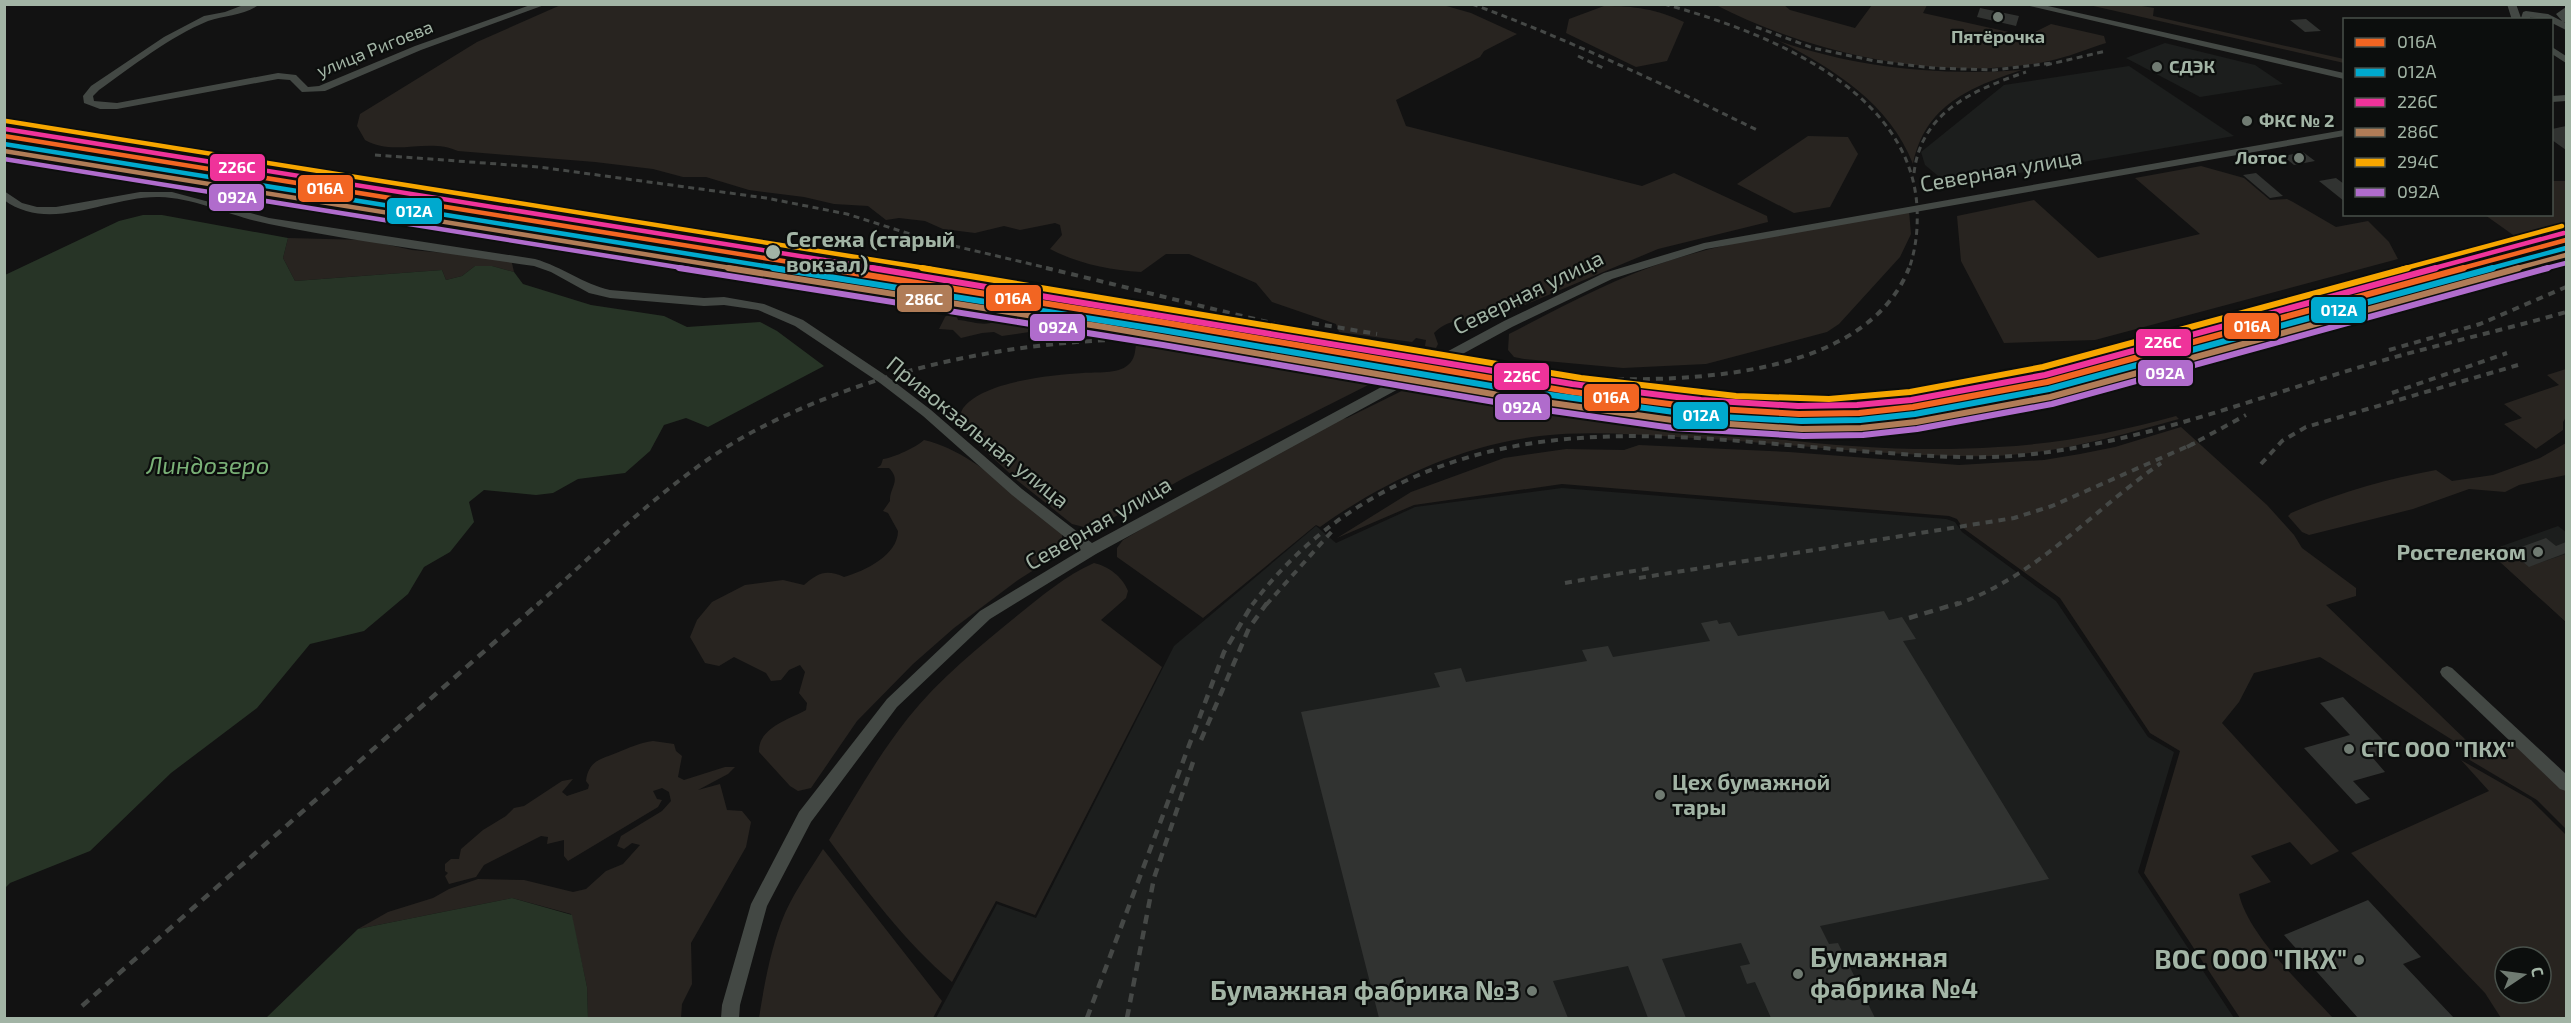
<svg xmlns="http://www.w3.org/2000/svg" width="2571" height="1023" font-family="'Exo 2',sans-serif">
  <rect width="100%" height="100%" fill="#121212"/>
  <g fill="#1c1e1d">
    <polygon points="2165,43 2255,65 2283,84 2200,97 2126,58"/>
    <polygon points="2129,66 2234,136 1949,185 1925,165 1921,152 2004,85"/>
    <polygon points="1562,488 1946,519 1955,522 1962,532 2056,601 2148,737 2174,752 2138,872 2234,1018 936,1018 997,904 1036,918 1174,646 1316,526 1336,543 1415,507"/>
    <polygon points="2558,526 2566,532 2566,622 2488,551"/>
  </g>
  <g fill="#282420" fill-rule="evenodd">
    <path d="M563,4L1443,5L1471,13L1517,34L1484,51L1480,57L1396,100L1406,126L1642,186L1674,173L1767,216L1768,222L1658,249L1479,324C1462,318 1447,320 1434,333L1438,344L1436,348L1425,346L1426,340L1416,338L1412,342L1339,332L1336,324L1272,302L1256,283L1189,254H1166L1141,272C1109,270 1079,264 1050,249L1062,235L1060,225L1055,223L1020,230L1004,226L975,233L943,229L925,221L899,218L886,220L868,206L834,204L804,197L749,190L706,177H683L653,169L595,162L458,151C428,137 394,157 365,140L357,126L360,114L477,42Z"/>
    <path d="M1716,5H1784L1790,10L1855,28L1872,5H1927L1923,13L2027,36L2051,24L2104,36L2106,43C2087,49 2068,57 2049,61C1944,83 1810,54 1716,5Z"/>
    <polygon points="2089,5 2136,5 2154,8 2153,16 2344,59 2344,63"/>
    <path d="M1604,6C1635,6 1656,9 1684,22L1667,61L1636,67L1566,33L1569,19Z"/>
    <path d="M1779,41C1857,68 1940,76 2022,70C1970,87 1925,105 1913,164C1890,104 1834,69 1779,41Z"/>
    <polygon points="1808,136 1848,137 1858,154 1830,207 1794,213 1737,184"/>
    <polygon points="2201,166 2244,178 2270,200 2287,199 2293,202 2336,227 2368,221 2389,242 2398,259 2095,340 2004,343 1961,261 1957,216 2034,200 2098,258 2200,234 2135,178"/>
    <polygon points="2552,181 2566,181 2566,222 2516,237 2485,215 2552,214"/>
    <path d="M1909,211L1911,234L1900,257L1839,324L1827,332L1706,364L1623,368L1524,359L1514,357L1508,350L1509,334C1561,307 1615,278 1671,260C1748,236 1830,226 1909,211Z"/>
    <polygon points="288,238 366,240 412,250 511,259 514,272 492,266 475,266 462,276 446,280 442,270 295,281 283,258"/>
    <path d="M954,309L958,320C974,321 993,331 1002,313L1049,321L1093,325L1129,333L1064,335L1043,330L1002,336L994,332L982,333L961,338L953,330L939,329L945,317Z"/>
    <path d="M1136,344C1154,347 1173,343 1192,345C1258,354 1324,358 1390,374L1184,478L1102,524L1088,528L1072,524L1018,481L967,434L958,420C960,417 961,410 964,407C985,381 1052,375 1083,373C1096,372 1118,374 1128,365C1135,359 1135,352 1136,344Z"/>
    <polygon points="2566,369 2566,417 2563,422 2563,430 2536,449 2504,424 2522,418 2504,404 2559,385 2547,375"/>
    <path d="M1426,379C1496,393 1566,406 1636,418C1755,438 1877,455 1998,447C2058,444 2118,432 2176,416L2179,419C2118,436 2056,454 1992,456C1887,458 1781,442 1676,437C1630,434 1585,431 1540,436C1461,445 1384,481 1320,527L1316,525L1203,618L1117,557V548L1123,540L1164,516L1341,419L1347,418Z"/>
    <path d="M2181,427L2267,505L2294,535L2302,548L2356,588V596L2326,605L2468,742L2454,741L2320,657L2254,673L2239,702L2222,723L2339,851L2311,865L2290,842L2251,856L2271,882L2239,894C2248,935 2304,987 2333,1018H2240L2144,873L2180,751L2150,733L2060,598L1963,528L1957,519L1949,516L1562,484L1414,505L1337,538L1411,492L1504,458L1566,449L1624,450L1639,445L1789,452L1959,465L2044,460L2080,454L2115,447Z"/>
    <path d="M924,440C973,451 1022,501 1062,532V548L1056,556L1018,580L954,628L913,664L857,721L811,788L798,791L790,786L759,752C758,728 788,720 806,710L807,703L799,693L805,672L800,665L789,670L781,680L771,681L766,673L734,657L719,666L705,663L690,637L697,620L712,602L745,585L783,580L804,585C818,573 826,569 844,577C865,571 898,555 898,531L888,513L883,511L890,501C889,488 902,481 889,468H877L881,465L883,459C893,458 917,447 924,440Z"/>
    <path d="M2566,443V475L2519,485L2505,492L2469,489L2413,509L2309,535L2302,532L2288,516L2291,513C2338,493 2386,479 2436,470L2452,481L2493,475L2540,458Z"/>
    <polygon points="2503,546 2530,566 2566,554 2566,622 2488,551"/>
    <path d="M1094,563C1108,566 1123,577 1128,591L1126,598L1101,620L1162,667L1035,915L996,901L952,982C905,942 866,890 829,840C854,798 878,756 908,718C939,679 980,646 1018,615C1042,596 1066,575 1094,563Z"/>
    <path d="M653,741L674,744L676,751L682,756L678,777L684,780L725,767H735L728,774L698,790L720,784L727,810L742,811L751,822L746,847L691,943L692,984L682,1004L681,1018H588L587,987L571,914L512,898L358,929L388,912L433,898L449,889L478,879L524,880L573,892L586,889L606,871L623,864L640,845L632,843L624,849L617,846L621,836L662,811L671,801L669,792L662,788L653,791L657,799L662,800L658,807L568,861L564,856V840L547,844L548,837L541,836L484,865L476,877L449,884L445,876L448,873L445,871V864L451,859H459L461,849L483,830L506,816L514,808L524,806L562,781L573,779L562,792L567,796L588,789L589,785L586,781C589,758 604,759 621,751C634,746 639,743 653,741Z"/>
    <polygon points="2504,747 2517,747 2566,790 2566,829 2537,800 2463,756"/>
    <path d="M2461,760L2531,800L2566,835V1018H2501L2485,993L2351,853L2489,791ZM2505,957H2541V993H2505Z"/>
    <path d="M823,849L942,1001L933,1018H759C764,986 770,953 781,923C791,896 808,873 823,849Z"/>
  </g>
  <g fill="#273426">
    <polygon points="143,215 162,215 288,238 283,258 295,281 442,270 446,280 462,276 475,266 492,266 514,272 523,284 591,305 664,316 687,327 760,322 777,331 824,366 708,427 686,418 664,425 650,451 625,473 578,479 553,493 536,495 484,490 469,502 474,522 450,552 424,567 408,594 364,631 310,644 257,708 171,773 90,851 10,883 5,888 5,275 119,221"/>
    <polygon points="512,898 572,915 587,987 588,1018 266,1018 358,929"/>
  </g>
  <g fill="#313331">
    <polygon points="1980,8 2019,16 2016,26 1977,17"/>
    <polygon points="2306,19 2321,31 2305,32 2290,20"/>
    <polygon points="2566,126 2566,150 2552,140 2552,129"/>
    <polygon points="2303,152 2315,161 2294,165 2283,156"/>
    <polygon points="2256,173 2283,196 2270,198 2243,175"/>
    <polygon points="2336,178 2344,184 2344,201 2319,181"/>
    <polygon points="2546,538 2556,546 2566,542 2566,553 2529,567 2510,551"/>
    <polygon points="1884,611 1889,620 1902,617 1916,639 1903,641 2049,879 1820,926 1829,944 1838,943 1875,1018 1771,1018 1755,982 1747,984 1740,966 1750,964 1741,943 1662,959 1686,1018 1648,1018 1628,966 1553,981 1568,1018 1379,1018 1301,712 1440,687 1434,673 1461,668 1466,682 1587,661 1582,650 1608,646 1613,657 1710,641 1701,623 1717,620 1719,624 1730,622 1738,636"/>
    <polygon points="2343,697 2393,751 2372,757 2385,772 2353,781 2370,799 2356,804 2304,748 2350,735 2320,703"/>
    <polygon points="2368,900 2421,957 2403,964 2454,1018 2358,1018 2284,935"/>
  </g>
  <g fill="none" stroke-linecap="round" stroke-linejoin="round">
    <g fill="#434844" fill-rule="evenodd">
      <path d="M246,4H260C244,16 225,15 208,21C169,37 133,66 99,90L93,96L94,101L117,103L278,73L296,75L308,87L319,86L415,46L533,4H547L421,50L325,91L302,92L290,80L278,79L117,109H100L84,103L83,96L91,86L164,37L204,16L225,12Z"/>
      <polygon points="2021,4 2039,4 2344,73 2344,79"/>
      <polygon points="2507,4 2516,4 2521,18 2523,12 2526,11 2548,14 2562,21 2556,14 2566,7 2566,23 2564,22 2566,24 2566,30 2552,23 2552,20 2530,17 2530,20 2512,20"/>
      <polygon points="2552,47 2566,56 2566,63 2552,54"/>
      <polygon points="2566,95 2566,101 2552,102 2552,96"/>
      <path d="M2344,130V136L1706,249L1612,279L1512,327L1096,554L990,619L897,707L811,822L767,906L740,1005L739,1018H721L722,1005L751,904L799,812L887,699L980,611L1081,550L1012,495L923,416L880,383L795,326L758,310L724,305L704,306L610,298L589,293L551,272L534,266C446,253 356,242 269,224C232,217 197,198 159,197C108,196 50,234 4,200V191L22,203L37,207H56L140,192H172L269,218L535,259C563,267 583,284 610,290L704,298L724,297L764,304L803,320L888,377L931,410L1022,489L1092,543L1504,321L1604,273L1704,243Z"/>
      <polygon points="2447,666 2452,668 2566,774 2566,791 2560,789 2442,676 2440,672 2442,668"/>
    </g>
    <g stroke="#454846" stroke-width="3" stroke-dasharray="6 4.5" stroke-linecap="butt">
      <path d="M1472,4C1570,40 1665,85 1759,131"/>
      <path d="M1664,4C1762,31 1910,87 1917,207C1918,230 1916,248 1909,269"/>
      <polyline points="1756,27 1813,48 1875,61 1933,68 1994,70 2053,63"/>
      <polyline points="1578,56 1605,69"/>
      <polyline points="2046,65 2106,51"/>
      <polyline points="375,155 539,167 766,198 847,214 929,240 1052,269"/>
      <path d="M1914,173C1921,112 1973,90 2026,72"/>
    </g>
    <g stroke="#454846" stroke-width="4" stroke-dasharray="7 6" stroke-linecap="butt">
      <path d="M1046,268C1232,312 1419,367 1611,379"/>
      <polyline points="1172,308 1224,317"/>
      <polyline points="1312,323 1377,334"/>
      <polyline points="2389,350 2480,324 2566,287"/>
      <path d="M1604,379C1700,381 1867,374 1909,268"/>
      <polyline points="2392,393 2507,353"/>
      <polyline points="2187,447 2246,415"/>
      <polyline points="2261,464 2282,441 2306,427 2518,365"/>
      <polyline points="1639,578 2014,518 2052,506 2195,443"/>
      <polyline points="1565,583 1651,568"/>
      <path d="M537,605C603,546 678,471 756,430C895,358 1061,331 1216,341C1280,345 1343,361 1407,373C1503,391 1599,408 1695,425"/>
      <path d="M1252,605C1292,552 1341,512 1401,483C1557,408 1723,443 1888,453C1939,457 1990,460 2041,453C2149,439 2254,399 2357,368C2426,347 2497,332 2566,312"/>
      <polyline points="1266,605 1334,529"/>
      <path d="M1955,605C2036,577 2092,511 2161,463"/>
    </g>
    <g stroke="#454846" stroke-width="4.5" stroke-dasharray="9 7" stroke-linecap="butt">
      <polyline points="1909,618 1959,603"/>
      <polyline points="1201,740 1249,628 1267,603"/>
      <polyline points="82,1006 539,603"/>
      <polyline points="1087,1018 1224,652 1253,603"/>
      <polyline points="1127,1018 1154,878 1193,762"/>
    </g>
    <defs>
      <g id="rail-1-far1">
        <polyline points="4,136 833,269"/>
        <polyline points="2459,269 2566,240"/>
      </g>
      <polyline id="rail-1" points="823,268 1161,322 1573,392 1702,408 1799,414 1859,413 1913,407 2047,382 2464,268"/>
      <g id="rail-2-far1">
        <polyline points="4,144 783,269"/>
        <polyline points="2488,269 2566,248"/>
      </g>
      <polyline id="rail-2" points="773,268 1162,330 1515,390 1703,416 1801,421 1860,420 1915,414 2049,389 2493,268"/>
      <g id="rail-3-far1">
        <polyline points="5,129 881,269"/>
        <polyline points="2431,269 2564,233"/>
      </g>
      <polyline id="rail-3" points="872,268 1572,384 1701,400 1798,406 1857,405 1911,400 2045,375 2436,268"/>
      <g id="rail-4-far1">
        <polyline points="4,151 737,269"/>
        <polyline points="2514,269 2566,255"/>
      </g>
      <polyline id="rail-4" points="728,268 1104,327 1516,398 1672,420 1802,429 1861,428 1916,422 2050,397 2519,268"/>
      <g id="rail-5-far1">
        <polyline points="6,121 931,269"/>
        <polyline points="2402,269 2562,226"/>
      </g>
      <polyline id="rail-5" points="922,268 1581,378 1736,396 1829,399 1910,392 2043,367 2408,268"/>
      <g id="rail-6-far1">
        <polyline points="4,159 689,269"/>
        <polyline points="2543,269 2566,263"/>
      </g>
      <polyline id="rail-6" points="679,268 1163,345 1518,406 1673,428 1803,436 1863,435 1917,429 2052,404 2548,268"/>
    </defs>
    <use href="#rail-1-far1" stroke="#0c0e0d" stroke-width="8"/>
    <use href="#rail-1" stroke="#0c0e0d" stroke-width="10"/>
    <use href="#rail-2-far1" stroke="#0c0e0d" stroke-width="8"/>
    <use href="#rail-2" stroke="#0c0e0d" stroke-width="10"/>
    <use href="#rail-3-far1" stroke="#0c0e0d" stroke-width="8"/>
    <use href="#rail-3" stroke="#0c0e0d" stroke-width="10"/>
    <use href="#rail-4-far1" stroke="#0c0e0d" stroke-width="8"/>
    <use href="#rail-4" stroke="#0c0e0d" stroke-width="10"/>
    <use href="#rail-5-far1" stroke="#0c0e0d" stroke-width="8"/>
    <use href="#rail-5" stroke="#0c0e0d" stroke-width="10"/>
    <use href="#rail-6-far1" stroke="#0c0e0d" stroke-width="8"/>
    <use href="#rail-6" stroke="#0c0e0d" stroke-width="10"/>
    <use href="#rail-1-far1" stroke="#f26522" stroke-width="4.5"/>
    <use href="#rail-1" stroke="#f26522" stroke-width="6"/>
    <use href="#rail-2-far1" stroke="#00a9ce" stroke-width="4.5"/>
    <use href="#rail-2" stroke="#00a9ce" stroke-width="6"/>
    <use href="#rail-3-far1" stroke="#ef339a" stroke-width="4.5"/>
    <use href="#rail-3" stroke="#ef339a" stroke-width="6"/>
    <use href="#rail-4-far1" stroke="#b07c57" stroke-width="4.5"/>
    <use href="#rail-4" stroke="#b07c57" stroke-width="6"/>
    <use href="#rail-5-far1" stroke="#f7a600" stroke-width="4.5"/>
    <use href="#rail-5" stroke="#f7a600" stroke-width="6"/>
    <use href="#rail-6-far1" stroke="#b06ccc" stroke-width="4.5"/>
    <use href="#rail-6" stroke="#b06ccc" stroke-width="6"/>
  </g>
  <g fill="#707b72" stroke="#0c0e0d" stroke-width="2">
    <circle cx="1998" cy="17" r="6"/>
    <circle cx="2157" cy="67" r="6"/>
    <circle cx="2247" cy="121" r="6"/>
    <circle cx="2299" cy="158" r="6"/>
    <circle cx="2538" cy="552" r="6"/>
    <circle cx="2349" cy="749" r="6"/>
    <circle cx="1660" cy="795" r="6"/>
    <circle cx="2359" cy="960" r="6"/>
    <circle cx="1798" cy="974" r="6"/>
    <circle cx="1532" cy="991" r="6"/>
  </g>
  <circle fill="#a2b4a5" stroke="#0c0e0d" stroke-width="2" cx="773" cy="252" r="8"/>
  <g text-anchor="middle" stroke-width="4.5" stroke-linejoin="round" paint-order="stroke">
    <g font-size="18" font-weight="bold" fill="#a2b4a5" stroke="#0c0e0d" text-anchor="start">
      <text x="1998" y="43" text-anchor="middle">Пятёрочка</text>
      <text x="2169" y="73">СДЭК</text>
      <text x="2259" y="127">ФКС № 2</text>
      <text x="2287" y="164" text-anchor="end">Лотос</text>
    </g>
    <g font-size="18" fill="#a2b4a5" stroke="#0c0e0d">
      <text transform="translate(375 49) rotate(-22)" y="6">улица Ригоева</text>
    </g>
    <g font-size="22" fill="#a2b4a5" stroke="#0c0e0d">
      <text transform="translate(2001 170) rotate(-10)" y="8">Северная улица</text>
      <text transform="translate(1528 292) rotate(-26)" y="8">Северная улица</text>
      <text transform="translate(978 432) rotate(39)" y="8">Привокзальная улица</text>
      <text transform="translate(1098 523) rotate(-30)" y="8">Северная улица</text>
    </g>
    <g font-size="22" font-weight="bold" fill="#a2b4a5" stroke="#0c0e0d" text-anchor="start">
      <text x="786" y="247">Сегежа (старый<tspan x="786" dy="25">вокзал)</tspan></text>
    </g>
    <g font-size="22" font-weight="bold" fill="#a2b4a5" stroke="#0c0e0d" text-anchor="start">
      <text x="2526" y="560" text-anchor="end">Ростелеком</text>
      <text x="2361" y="757">СТС ООО "ПКХ"</text>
      <text x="1672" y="790">Цех бумажной<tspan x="1672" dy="25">тары</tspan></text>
    </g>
    <g font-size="24" font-style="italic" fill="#7ab177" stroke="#0c0e0d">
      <text x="208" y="474">Линдозеро</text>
    </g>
    <g font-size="27" font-weight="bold" fill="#a2b4a5" stroke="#0c0e0d" text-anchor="end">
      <text x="1810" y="967" text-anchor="start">Бумажная<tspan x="1810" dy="31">фабрика №4</tspan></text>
      <text x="2347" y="969">ВОС ООО "ПКХ"</text>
      <text x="1520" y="1000">Бумажная фабрика №3</text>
    </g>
  </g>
  <g stroke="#0c0e0d" stroke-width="2">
    <rect x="209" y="153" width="57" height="29" rx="6" fill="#ef339a"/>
    <rect x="297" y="174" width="57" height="29" rx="6" fill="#f26522"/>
    <rect x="208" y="183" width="57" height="29" rx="6" fill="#b06ccc"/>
    <rect x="386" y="197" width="57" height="28" rx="6" fill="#00a9ce"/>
    <rect x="985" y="284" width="57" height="28" rx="6" fill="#f26522"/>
    <rect x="896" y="284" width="57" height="29" rx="6" fill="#b07c57"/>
    <rect x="2310" y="296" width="57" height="28" rx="6" fill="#00a9ce"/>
    <rect x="2223" y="312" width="57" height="28" rx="6" fill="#f26522"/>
    <rect x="1029" y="313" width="57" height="29" rx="6" fill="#b06ccc"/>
    <rect x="2135" y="328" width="57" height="29" rx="6" fill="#ef339a"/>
    <rect x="2137" y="359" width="57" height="28" rx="6" fill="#b06ccc"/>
    <rect x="1493" y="362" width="57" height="29" rx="6" fill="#ef339a"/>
    <rect x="1583" y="383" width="57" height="29" rx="6" fill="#f26522"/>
    <rect x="1494" y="393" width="57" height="28" rx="6" fill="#b06ccc"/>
    <rect x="1672" y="401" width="57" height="29" rx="6" fill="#00a9ce"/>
  </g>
  <g font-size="16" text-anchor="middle" font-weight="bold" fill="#fff">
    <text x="237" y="173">226С</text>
    <text x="325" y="194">016А</text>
    <text x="237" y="203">092А</text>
    <text x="414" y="217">012А</text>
    <text x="1013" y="304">016А</text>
    <text x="924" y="305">286С</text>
    <text x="2339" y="316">012А</text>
    <text x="2252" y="332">016А</text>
    <text x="1058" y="333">092А</text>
    <text x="2163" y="348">226С</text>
    <text x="2165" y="379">092А</text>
    <text x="1522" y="382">226С</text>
    <text x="1611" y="403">016А</text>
    <text x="1522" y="413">092А</text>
    <text x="1701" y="421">012А</text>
  </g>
  <rect width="2571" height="1023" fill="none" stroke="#a2b4a5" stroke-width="12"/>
  <rect x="2343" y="18" width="210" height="198" fill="#0c0e0d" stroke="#48504a" stroke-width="1.5"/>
  <rect x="2355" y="38" width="30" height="9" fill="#f26522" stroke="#48504a" stroke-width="1.5"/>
  <text x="2397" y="48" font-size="18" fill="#a2b4a5">016А</text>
  <rect x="2355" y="68" width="30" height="9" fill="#00a9ce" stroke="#48504a" stroke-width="1.5"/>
  <text x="2397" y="78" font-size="18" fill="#a2b4a5">012А</text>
  <rect x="2355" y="98" width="30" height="9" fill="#ef339a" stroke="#48504a" stroke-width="1.5"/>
  <text x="2397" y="108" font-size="18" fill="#a2b4a5">226С</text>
  <rect x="2355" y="128" width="30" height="9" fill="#b07c57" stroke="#48504a" stroke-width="1.5"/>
  <text x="2397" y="138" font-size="18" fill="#a2b4a5">286С</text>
  <rect x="2355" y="158" width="30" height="9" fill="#f7a600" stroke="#48504a" stroke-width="1.5"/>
  <text x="2397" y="168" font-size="18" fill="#a2b4a5">294С</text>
  <rect x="2355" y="188" width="30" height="9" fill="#b06ccc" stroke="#48504a" stroke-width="1.5"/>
  <text x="2397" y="198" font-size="18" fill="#a2b4a5">092А</text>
  <g transform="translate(2523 975) rotate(77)"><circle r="28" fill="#0c0e0d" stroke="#48504a" stroke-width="1.5"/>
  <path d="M0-4.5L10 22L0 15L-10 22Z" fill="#707b72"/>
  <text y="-9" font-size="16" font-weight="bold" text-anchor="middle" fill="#a2b4a5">С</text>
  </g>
</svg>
